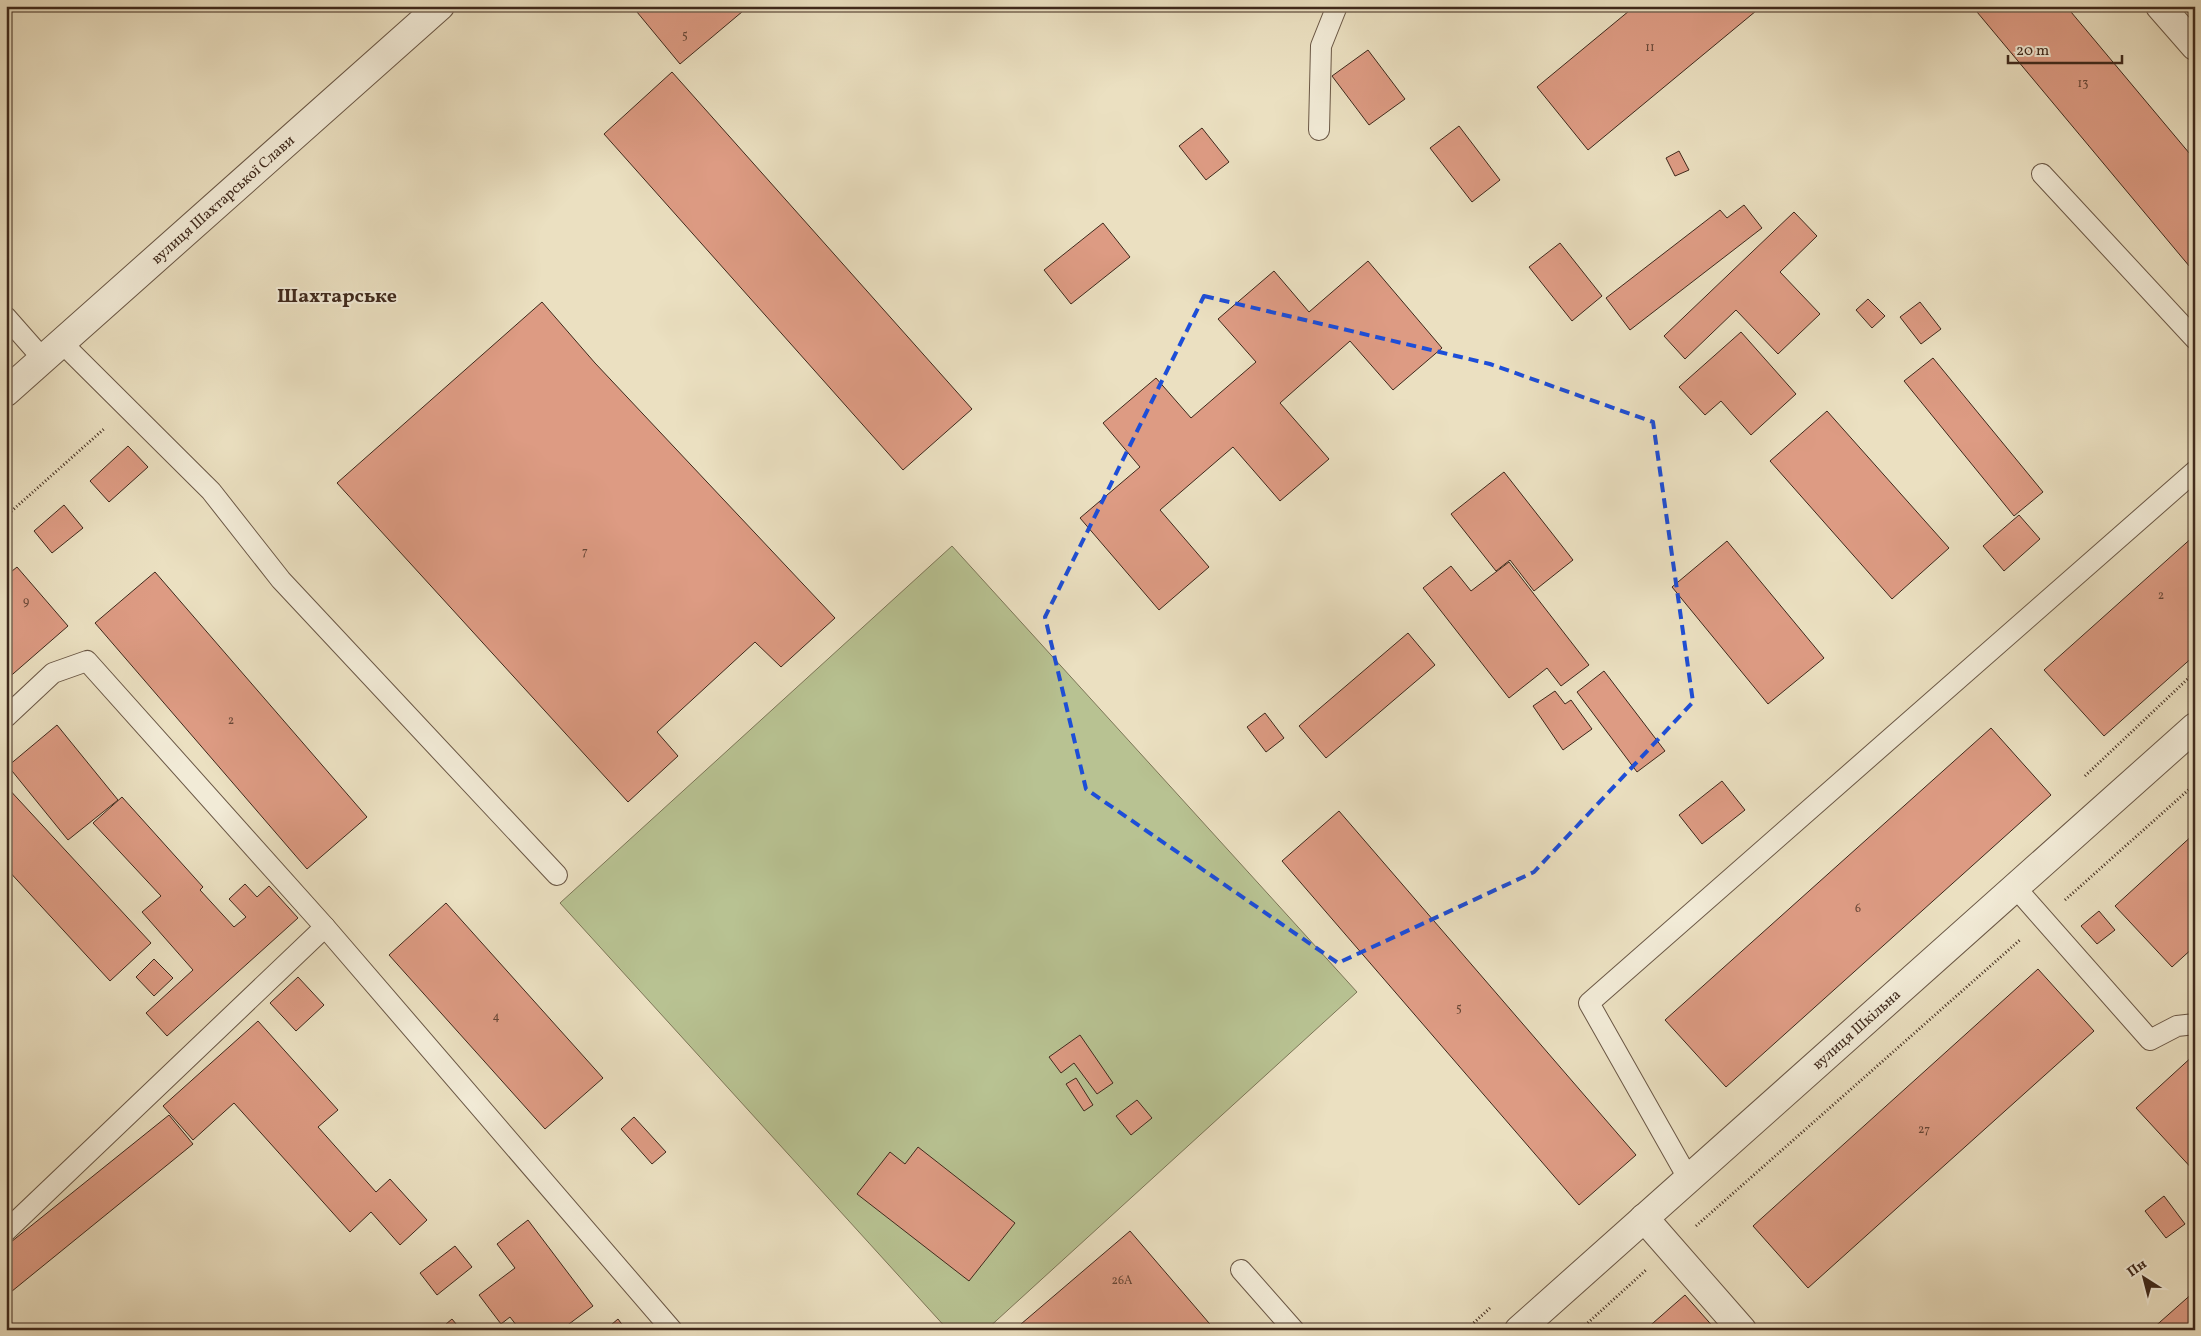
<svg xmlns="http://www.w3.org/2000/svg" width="2201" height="1336" font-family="Vollkorn,serif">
  <rect width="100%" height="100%" fill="#ebe0c1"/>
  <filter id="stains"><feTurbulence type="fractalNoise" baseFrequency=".004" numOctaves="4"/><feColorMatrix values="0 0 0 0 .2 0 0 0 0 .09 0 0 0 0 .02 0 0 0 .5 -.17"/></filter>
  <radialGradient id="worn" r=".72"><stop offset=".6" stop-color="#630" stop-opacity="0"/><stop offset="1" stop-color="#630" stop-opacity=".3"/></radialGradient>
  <polygon fill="#b8c292" stroke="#7c7657" points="952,546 1357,992 986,1330 948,1330 560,903"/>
  <g fill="#dd9b83" stroke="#3f291c">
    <polygon points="632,6 749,6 680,64"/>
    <polygon points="1635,6 1762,6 1588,150 1537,87"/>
    <polygon points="1972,6 2066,6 2195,160 2195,273"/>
    <polygon points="1368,50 1405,99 1369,125 1332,76"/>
    <polygon points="672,72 972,409 903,470 604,134"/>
    <polygon points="1459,126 1500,180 1472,202 1430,148"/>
    <polygon points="1202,128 1229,162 1206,180 1179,146"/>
    <polygon points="1679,151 1689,170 1675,176 1666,158"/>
    <polygon points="1744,205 1762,228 1630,330 1606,298 1720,210 1727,218"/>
    <polygon points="1794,212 1817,236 1780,272 1820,314 1778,354 1736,310 1685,359 1664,336"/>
    <polygon points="1103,223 1130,257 1071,304 1044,270"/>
    <polygon points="1560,243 1602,296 1572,321 1529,267"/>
    <polygon points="1368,261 1442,348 1393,390 1350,341 1280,403 1329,459 1280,501 1233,447 1160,510 1209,567 1159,610 1080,518 1140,467 1103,423 1156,378 1191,418 1256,362 1218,319 1274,271 1309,312"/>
    <polygon points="1868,299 1885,316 1872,328 1856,310"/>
    <polygon points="542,302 595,363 835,618 781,667 755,642 657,732 678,756 628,802 337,483"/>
    <polygon points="1920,302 1941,329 1921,344 1900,317"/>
    <polygon points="1741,332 1796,394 1751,435 1721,401 1705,415 1679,387"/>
    <polygon points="1933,358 2043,492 2014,516 1904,381"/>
    <polygon points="1827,411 1949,548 1892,599 1770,461"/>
    <polygon points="128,446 148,467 109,502 90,481"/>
    <polygon points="1504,472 1573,560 1534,591 1510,560 1496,571 1451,514"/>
    <polygon points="64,505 83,528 52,553 34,531"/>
    <polygon points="2019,515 2040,539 2004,571 1983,546"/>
    <polygon points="2195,535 2195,655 2104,736 2044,670"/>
    <polygon points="1727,541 1824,658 1768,704 1672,587"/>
    <polygon points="1509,562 1589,665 1561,686 1547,668 1509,698 1423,588 1451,566 1471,591"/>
    <polygon points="17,567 68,626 6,680 6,576"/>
    <polygon points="155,572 367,817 307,869 95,623"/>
    <polygon points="1408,633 1435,665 1326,758 1299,726"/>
    <polygon points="1604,671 1665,751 1637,772 1577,692"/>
    <polygon points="1555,691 1565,704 1571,700 1592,729 1563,750 1533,706"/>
    <polygon points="1265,713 1284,738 1266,752 1247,727"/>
    <polygon points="57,725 118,800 68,840 8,766"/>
    <polygon points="1991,728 2051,795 1726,1087 1665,1020"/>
    <polygon points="1722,781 1745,810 1702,844 1679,815"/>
    <polygon points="6,786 151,943 110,981 6,868 8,853"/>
    <polygon points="122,797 203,887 200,890 234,927 246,917 229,899 245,884 257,897 269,886 298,918 167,1036 146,1013 193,970 142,912 161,896 93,823"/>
    <polygon points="1339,811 1636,1155 1579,1205 1282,861"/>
    <polygon points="2195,833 2195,946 2172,967 2115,906"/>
    <polygon points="446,903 603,1078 545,1129 389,955"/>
    <polygon points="2099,911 2115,930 2097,944 2081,926"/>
    <polygon points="154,959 173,978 154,996 136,977"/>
    <polygon points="2038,969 2094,1031 1808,1288 1753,1226"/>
    <polygon points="298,977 324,1005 296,1031 270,1003"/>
    <polygon points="258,1021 338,1110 318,1127 376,1192 390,1179 427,1220 400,1245 371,1212 350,1232 234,1103 193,1140 163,1106"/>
    <polygon points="1080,1035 1113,1083 1097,1094 1074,1063 1061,1073 1049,1057"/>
    <polygon points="2195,1054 2195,1172 2136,1108"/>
    <polygon points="1076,1078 1093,1105 1084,1111 1066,1084"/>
    <polygon points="1137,1100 1152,1118 1131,1135 1116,1116"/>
    <polygon points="169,1115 193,1144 6,1296 6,1246"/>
    <polygon points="634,1117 666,1152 652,1164 621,1129"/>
    <polygon points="918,1147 1015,1223 969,1281 857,1194 890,1152 905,1164"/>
    <polygon points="2164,1196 2185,1224 2166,1238 2145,1211"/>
    <polygon points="528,1220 593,1306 561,1330 520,1330 510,1317 501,1324 479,1295 515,1268 497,1244"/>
    <polygon points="1130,1231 1215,1330 1014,1330"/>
    <polygon points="455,1246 472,1267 437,1295 420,1273"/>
    <polygon points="2195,1291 2195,1330 2151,1330"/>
    <polygon points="1685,1295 1716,1330 1645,1330"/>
    <polygon points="452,1319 461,1330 439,1330"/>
    <polygon points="618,1319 626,1330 605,1330"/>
  </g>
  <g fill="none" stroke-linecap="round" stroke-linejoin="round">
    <defs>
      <g id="lane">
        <polyline points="1319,130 1321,46 1337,6"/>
        <polyline points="2042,174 2195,339"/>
        <polyline points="6,317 43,359"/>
        <polyline points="62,343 211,491 281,580 557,875"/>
        <polyline points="6,717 53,673 87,661 325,927 672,1330"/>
        <polyline points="2015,887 2150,1040 2177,1026 2195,1024"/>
        <polyline points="1688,1178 1589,1003 2195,471"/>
        <polyline points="6,1231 325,927"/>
        <polyline points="1241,1270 1294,1330"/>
      </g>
      <g id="street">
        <polyline points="2160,6 2195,46"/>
        <path id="s1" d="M6,392L440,6"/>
        <polyline points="1644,1218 1742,1330"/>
        <path id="s2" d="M1519,1330L2195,727"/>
      </g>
    </defs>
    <use href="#lane" stroke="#6a5745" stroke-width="22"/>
    <use href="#street" stroke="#6a5745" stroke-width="30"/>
    <g stroke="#3f291c" stroke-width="3" stroke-dasharray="1 2.5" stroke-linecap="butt">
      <polyline points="6,516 105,428"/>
      <polyline points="2085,776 2195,672"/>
      <polyline points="2065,900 2195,784"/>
      <polyline points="1696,1226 2021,939"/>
      <polyline points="1466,1330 1491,1307"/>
      <polyline points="1580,1330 1646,1270"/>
    </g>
    <use href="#lane" stroke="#f2ebd7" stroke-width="20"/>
    <use href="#street" stroke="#f2ebd7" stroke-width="28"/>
  </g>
  <path fill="none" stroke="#1d4ed8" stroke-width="4" stroke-dasharray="10 6" stroke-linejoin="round" d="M1204,296L1490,364L1653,422L1693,702L1534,872L1338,963L1086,789L1045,617Z"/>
  <g text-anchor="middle" stroke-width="4" stroke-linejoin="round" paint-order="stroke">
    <g font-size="12" fill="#664636">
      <text x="685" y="39">5</text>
      <text x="1650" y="51">11</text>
      <text x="2083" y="87">13</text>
      <text x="585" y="555">7</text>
      <text x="2161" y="599">2</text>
      <text x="26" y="605">9</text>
      <text x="231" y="724">2</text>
      <text x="1858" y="912">6</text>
      <text x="1459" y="1012">5</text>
      <text x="496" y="1020">4</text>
      <text x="1924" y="1133">27</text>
      <text x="1122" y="1284">26А</text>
    </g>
    <g font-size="15" fill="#3f291c" stroke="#f2ebd7">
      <text dy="5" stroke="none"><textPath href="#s1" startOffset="290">вулиця Шахтарської Слави</textPath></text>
      <text dy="5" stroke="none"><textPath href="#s2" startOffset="452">вулиця Шкільна</textPath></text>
    </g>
    <g font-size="20" font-weight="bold" fill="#3f291c" stroke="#f2ebd7">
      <text x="337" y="302">Шахтарське</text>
    </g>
  </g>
  <rect width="2201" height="1336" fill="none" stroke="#ebe0c1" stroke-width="25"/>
  <rect x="8" y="8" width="2186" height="1321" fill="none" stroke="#3f291c" stroke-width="2.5"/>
  <rect x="12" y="12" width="2176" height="1311" fill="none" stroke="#3f291c"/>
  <g transform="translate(2144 1278) rotate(324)" stroke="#f2ebd7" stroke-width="4" paint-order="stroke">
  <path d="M0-4L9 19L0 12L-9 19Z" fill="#3f291c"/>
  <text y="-8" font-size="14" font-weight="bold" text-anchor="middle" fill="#3f291c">Пн</text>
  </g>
  <path d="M2008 55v8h114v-8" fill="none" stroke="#3f291c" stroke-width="2.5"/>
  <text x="2016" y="55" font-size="15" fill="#3f291c" stroke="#f2ebd7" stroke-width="4" paint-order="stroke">20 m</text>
  <rect width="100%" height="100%" filter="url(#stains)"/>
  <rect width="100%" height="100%" fill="url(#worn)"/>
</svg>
